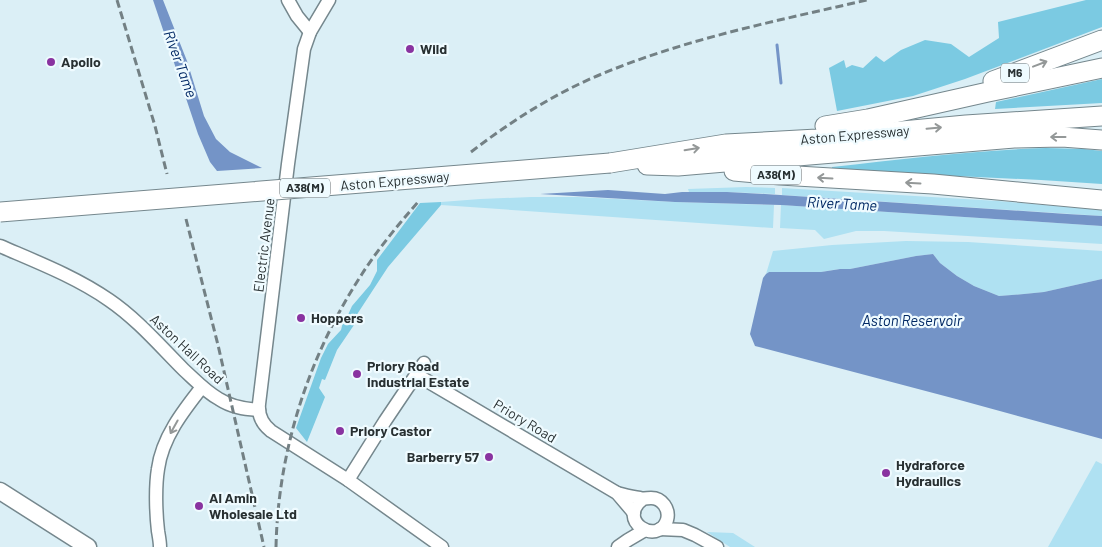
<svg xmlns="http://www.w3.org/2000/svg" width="1102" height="547" font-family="Barlow,sans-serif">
  <rect width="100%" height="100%" fill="#dbeff6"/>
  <g fill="#afe1f2">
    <polygon points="746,187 775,188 775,194 727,192 689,192 688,189"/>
    <polygon points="782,188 998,201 1102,210 1102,216 782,195"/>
    <polygon points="531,197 577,197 675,202 774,205 773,228 441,205 441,202 480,199"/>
    <polygon points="781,205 1102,226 1102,244 884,231 856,231 824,239 815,230 780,228"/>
    <polygon points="906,241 968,242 1102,251 1102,279 1044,292 1024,294 999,296 974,286 957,276 940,263 933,254 916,256 850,269 839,269 821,272 769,272 766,274 773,251 832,245"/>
    <polygon points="1096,461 1102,464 1102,547 1048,547"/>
    <polygon points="707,532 733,533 755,547 730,547"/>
  </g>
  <g fill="#7bcae2">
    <polygon points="1086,0 1102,0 1102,27 965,79 913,96 837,111 829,68 844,60 846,68 852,65 863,68 876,56 884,62 901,50 925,40 951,44 969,57 999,38 998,22"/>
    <polygon points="1102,79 1102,103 995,109 996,102"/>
    <path d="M1046,148L1084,149L1102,151V184L1041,180L832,170V167C903,159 975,150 1046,148Z"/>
    <polygon points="441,202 441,205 388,267 354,319 354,325 337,350 325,380 322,379 319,388 325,397 307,442 296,428 321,358 328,344 341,330 343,322 347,317 352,306 370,285 377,271 377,260 420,203"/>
  </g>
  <g fill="#7494c7">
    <polygon points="153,0 163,0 187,61 204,116 216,139 230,152 262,168 217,171 210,162 198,134"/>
    <polygon points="608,190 665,194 682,192 727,192 765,194 1067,214 1102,216 1102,226 781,205 675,202 540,194"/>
    <polygon points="933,254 940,263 957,276 974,286 999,296 1024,294 1044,292 1102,279 1102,439 956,399 755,346 750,334 763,278 766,274 769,272 821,272 840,269 850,269 916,256"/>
  </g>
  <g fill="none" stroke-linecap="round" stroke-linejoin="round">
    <polyline stroke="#7494c7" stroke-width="3" points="777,45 781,83"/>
    <defs>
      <g id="minor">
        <polyline points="288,0 297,16 310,32"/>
        <path d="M329,0L310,32L304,49L288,164L259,404C258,415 262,424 271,431L348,480L442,547"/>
        <path d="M0,246C37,262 76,277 109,300C137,319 160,346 184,370C195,380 206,392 219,399C231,407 244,409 259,410"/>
        <polyline points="417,375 617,493 634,513"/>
        <polyline points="348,480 385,421 424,363"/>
        <path d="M617,493C625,495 632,497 640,498C644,499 647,498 651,498C662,498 670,509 667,520C658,547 615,520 643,499"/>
        <polyline points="660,529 683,530 695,535 717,547"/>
        <path d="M160,547C160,542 159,537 158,531C156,514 155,487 158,469C162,438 183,411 202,387"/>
        <polyline points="618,547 628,540 645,530"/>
      </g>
      <polyline id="major" points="0,491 88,547"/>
      <g id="highway">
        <polyline points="993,81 1102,40"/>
        <polyline points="825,126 868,119 988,92 1102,68"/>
        <polyline points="610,163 726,144 817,139 966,125 1102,116"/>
        <polyline points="647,165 678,166 1014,138 1062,137 1102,140"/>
        <polyline points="734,171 780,175 933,184 1102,200"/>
      </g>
    </defs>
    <use href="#minor" stroke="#75878d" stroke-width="15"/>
    <use href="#major" stroke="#75878d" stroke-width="19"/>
    <use href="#highway" stroke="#75878d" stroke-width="21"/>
    <use href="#minor" stroke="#fff" stroke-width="12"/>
    <use href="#major" stroke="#fff" stroke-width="16"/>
    <use href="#highway" stroke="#fff" stroke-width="19"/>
    <g stroke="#738084" stroke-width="3" stroke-dasharray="8 4" stroke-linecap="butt">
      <polyline points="117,0 155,126 167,174"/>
      <path d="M471,152C510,122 552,95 597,76C684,39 776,21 867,0"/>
      <polyline points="186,219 218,345 264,547"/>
      <path d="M276,547C278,450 309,355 362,274C378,249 398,225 418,202"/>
    </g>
    <defs>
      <polyline id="highway-bridge" points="0,212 610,163"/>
    </defs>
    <use href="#highway-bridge" stroke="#75878d" stroke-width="21" stroke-linecap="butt"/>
    <use href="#highway-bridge" stroke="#fff" stroke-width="19"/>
  </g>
  <defs><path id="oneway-shaft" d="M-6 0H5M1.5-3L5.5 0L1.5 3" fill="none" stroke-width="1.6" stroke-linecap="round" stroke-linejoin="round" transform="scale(1.25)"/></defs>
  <g stroke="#949898">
    <use href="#oneway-shaft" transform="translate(1040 64) rotate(-21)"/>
    <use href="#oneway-shaft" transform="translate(934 128) rotate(-5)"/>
    <use href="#oneway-shaft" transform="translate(1058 137) rotate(-180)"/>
    <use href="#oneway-shaft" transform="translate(692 149) rotate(-9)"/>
    <use href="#oneway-shaft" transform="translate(825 178) rotate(-177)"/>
    <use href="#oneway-shaft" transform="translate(913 183) rotate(-177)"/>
    <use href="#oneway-shaft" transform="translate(174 427) rotate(119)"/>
  </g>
  <g fill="#8933a0" stroke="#effbff" stroke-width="2">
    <circle cx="410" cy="49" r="5"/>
    <circle cx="51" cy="62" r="5"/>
    <circle cx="301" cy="318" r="5"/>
    <circle cx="357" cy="374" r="5"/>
    <circle cx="340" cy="431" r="5"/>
    <circle cx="489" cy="457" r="5"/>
    <circle cx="886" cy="473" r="5"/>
    <circle cx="199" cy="506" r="5"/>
  </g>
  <g text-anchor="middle" stroke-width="4.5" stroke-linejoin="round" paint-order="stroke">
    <g fill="#effbff" stroke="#646d70" stroke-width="1">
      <rect x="1001" y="63.5" width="28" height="19" rx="4"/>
      <rect x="751" y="165.5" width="50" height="19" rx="4"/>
      <rect x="280" y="178.5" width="50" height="19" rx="4"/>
    </g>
    <g font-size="12" font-weight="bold" fill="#283032">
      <text x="1015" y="77">M6</text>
      <text x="776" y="179">A38(M)</text>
      <text x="305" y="192">A38(M)</text>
    </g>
    <g font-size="14" font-weight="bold" fill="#283032" stroke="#effbff" text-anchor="start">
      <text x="420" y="54">Wild</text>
      <text x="61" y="67">Apollo</text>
      <text x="311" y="323">Hoppers</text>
      <text x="367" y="371">Priory Road<tspan x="367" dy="16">Industrial Estate</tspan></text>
      <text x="350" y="436">Priory Castor</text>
      <text x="479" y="462" text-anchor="end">Barberry 57</text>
      <text x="896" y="470">Hydraforce<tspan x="896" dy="16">Hydraulics</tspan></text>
      <text x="209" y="503">Al Amin<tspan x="209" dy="16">Wholesale Ltd</tspan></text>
    </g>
    <g font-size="14" fill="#283032" stroke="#effbff">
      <text transform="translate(855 135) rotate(-5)" y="5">Aston Expressway</text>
      <text transform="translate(395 181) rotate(-5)" y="5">Aston Expressway</text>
      <text transform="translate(264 245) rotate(-83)" y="5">Electric Avenue</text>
      <text transform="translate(187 349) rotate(43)" y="5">Aston Hall Road</text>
      <text transform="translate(525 421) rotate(31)" y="5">Priory Road</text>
    </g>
    <g font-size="15" font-style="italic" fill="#002864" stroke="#effbff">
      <text transform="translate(180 64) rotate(70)" y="5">River Tame</text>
      <text transform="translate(842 204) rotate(3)" y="5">River Tame</text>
      <text x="912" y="326">Aston Reservoir</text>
    </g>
  </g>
</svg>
